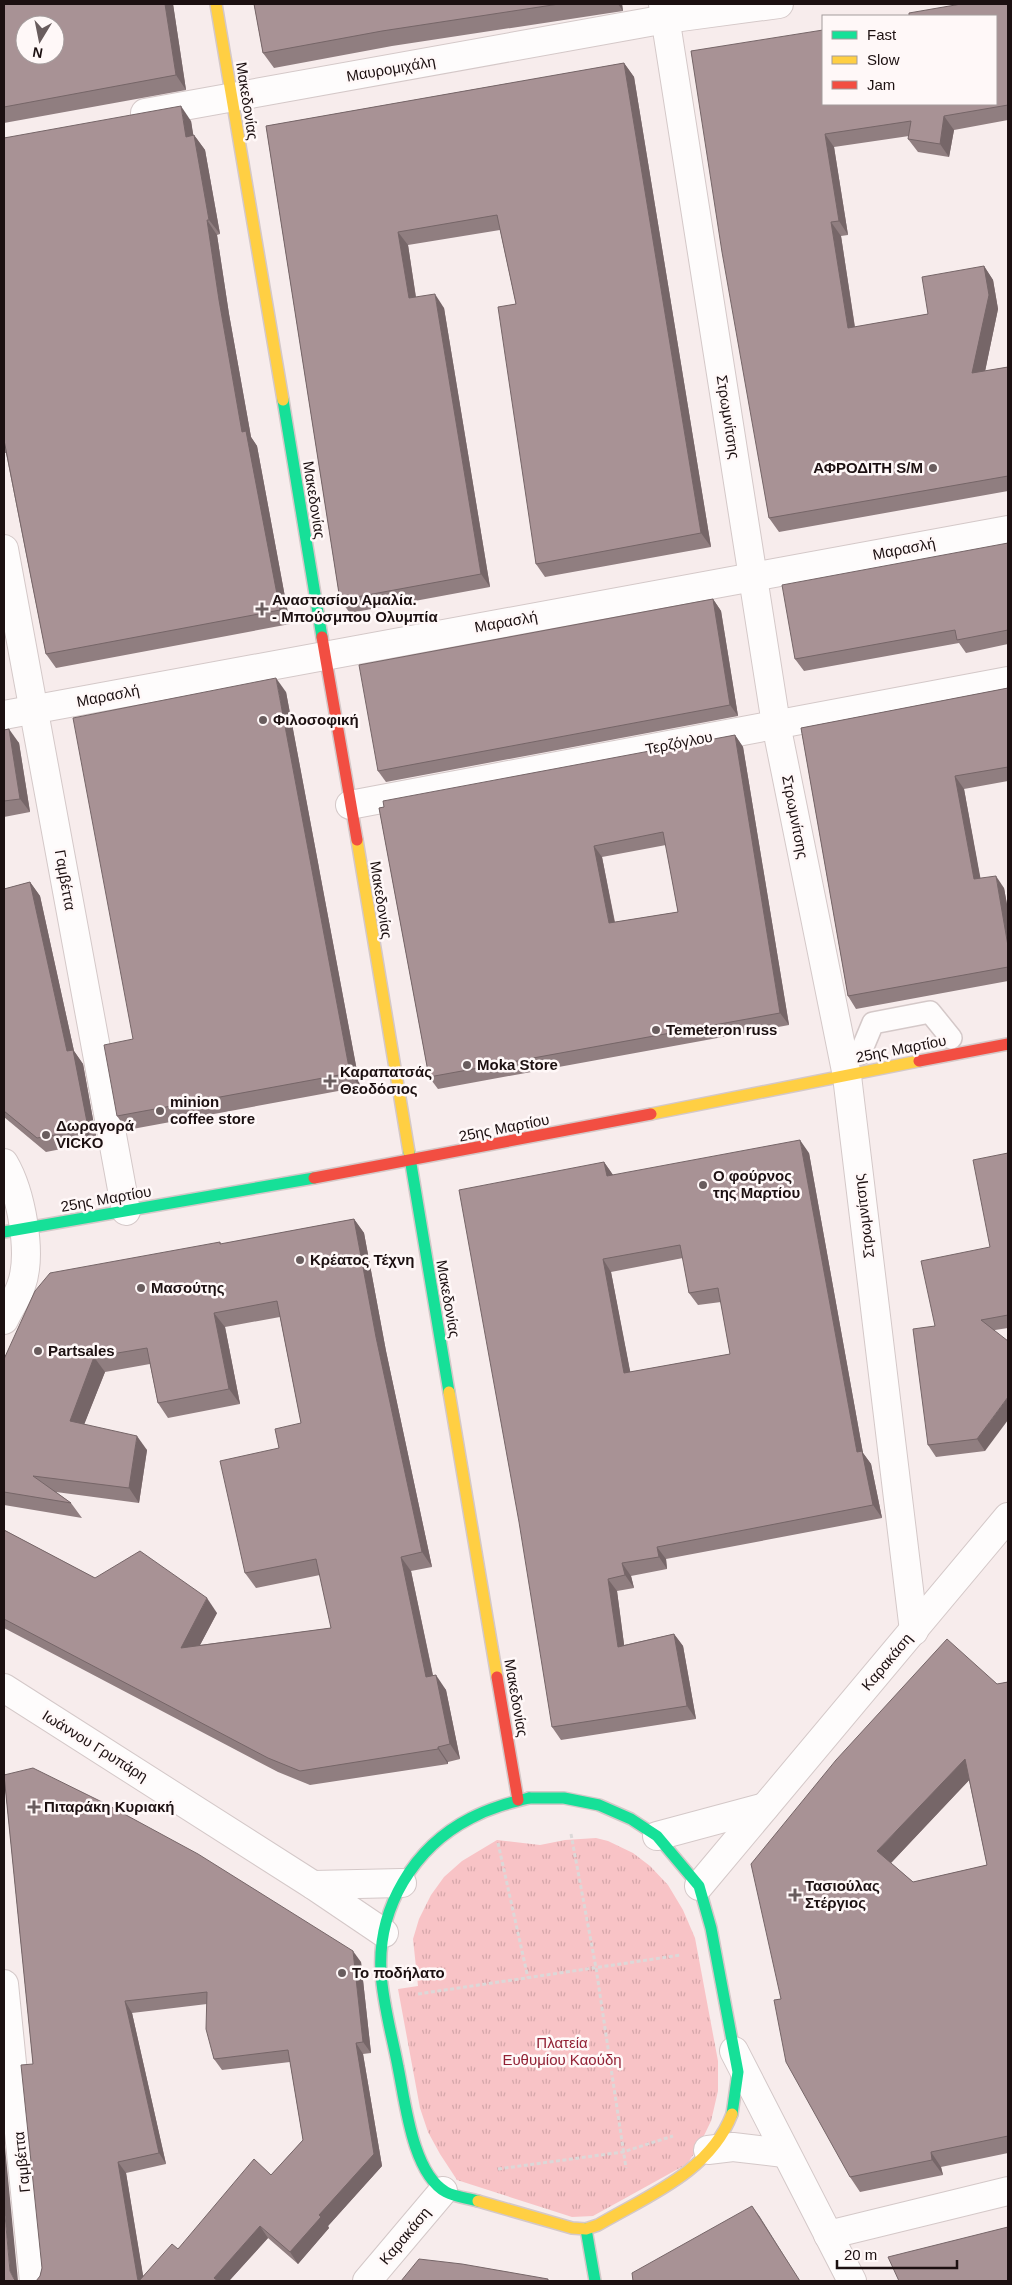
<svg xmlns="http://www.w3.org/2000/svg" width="1012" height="2285" font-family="Helvetica,sans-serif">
  <defs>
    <pattern id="park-tufts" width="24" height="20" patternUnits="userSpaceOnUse" patternTransform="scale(1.25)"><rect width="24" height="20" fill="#f8c3c6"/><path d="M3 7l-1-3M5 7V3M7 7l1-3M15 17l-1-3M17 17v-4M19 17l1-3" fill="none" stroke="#d4a6a9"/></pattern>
  </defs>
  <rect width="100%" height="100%" fill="#f7ecec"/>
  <polygon fill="url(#park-tufts)" points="596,1838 608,1841 633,1853 650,1866 668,1885 683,1910 695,1938 718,2061 718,2091 711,2121 698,2148 687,2164 593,2216 572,2217 457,2180 440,2154 428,2132 420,2108 398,1989 418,1986 413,1939 419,1919 431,1895 444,1877 462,1861 497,1840 540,1845 565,1840"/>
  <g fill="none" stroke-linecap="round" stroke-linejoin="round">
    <defs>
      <polyline id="lane" points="860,1054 873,1023 930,1012 951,1038"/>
      <g id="street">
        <polyline points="663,4 776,724 847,1076 914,1631"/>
        <polyline points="145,113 666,19 779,4"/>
        <polyline points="4,549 126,1211"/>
        <polyline points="4,715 1008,530"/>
        <polyline points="350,805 1008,681"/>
        <path d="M4,1163C21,1192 33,1254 21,1286C17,1298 9,1309 4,1320"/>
        <polyline points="4,1688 313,1885 384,1933"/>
        <polyline points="657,1836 765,1807"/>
        <polyline points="313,1885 402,1883"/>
        <polyline points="699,1886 1008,1517"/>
        <polyline points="4,1984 34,2281"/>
        <polyline points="734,2051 852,2281"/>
        <polyline points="708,2150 733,2147 784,2153"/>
        <polyline points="828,2235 1008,2191"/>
        <polyline points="367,2281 443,2191"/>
      </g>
      <g id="fast">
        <polyline points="283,400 322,637"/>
        <polyline points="409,1152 449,1392"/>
        <polyline points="4,1232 314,1178"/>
        <polyline points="529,1798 564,1798 599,1805 631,1819 657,1836 699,1886 711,1928 738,2072 732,2114"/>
        <path d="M478,2201C468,2198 455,2197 446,2192C412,2173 405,2100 398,2067C392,2035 383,2005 381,1973C377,1908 414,1847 471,1818C490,1808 509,1803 529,1798"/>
        <polyline points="586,2229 595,2281"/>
      </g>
      <g id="slow">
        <polyline points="216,4 283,400"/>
        <polyline points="357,840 409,1152"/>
        <polyline points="651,1114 919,1061"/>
        <polyline points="449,1392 497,1677"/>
        <path d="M478,2201L572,2228L586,2229L598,2225C647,2196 710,2172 732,2114"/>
      </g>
      <g id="jam">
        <polyline points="322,637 357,840"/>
        <polyline points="919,1061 1008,1044"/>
        <polyline points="314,1178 651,1114"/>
        <polyline points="497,1677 518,1800"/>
      </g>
    </defs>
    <use href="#lane" stroke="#d4c8c8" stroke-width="24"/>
    <use href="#street" stroke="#d4c8c8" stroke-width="30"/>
    <use href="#fast" stroke="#d4c8c8" stroke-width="14"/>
    <use href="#slow" stroke="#d4c8c8" stroke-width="14"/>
    <use href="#jam" stroke="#d4c8c8" stroke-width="14"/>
    <g stroke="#dcd8d8" stroke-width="3" stroke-dasharray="4 2.5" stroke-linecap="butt">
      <polyline points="571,1834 596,1968 626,2168"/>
      <polyline points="498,1843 528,1978"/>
      <polyline points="418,1994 681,1955"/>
      <polyline points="498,2169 623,2152 673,2136"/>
    </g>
    <use href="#lane" stroke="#fefcfc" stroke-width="21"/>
    <use href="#street" stroke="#fefcfc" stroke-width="28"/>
    <use href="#fast" stroke="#16e098" stroke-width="11"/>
    <use href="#slow" stroke="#ffcf43" stroke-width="11"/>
    <use href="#jam" stroke="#f24e42" stroke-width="11"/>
  </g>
  <g fill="#907e80" fill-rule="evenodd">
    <polygon points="4,4 173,4 186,90 4,123"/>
    <polygon points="254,4 622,4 623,11 392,46 274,68 263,53"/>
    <polygon points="1008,4 1008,120 954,130 949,157 918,152 908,139 909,136 834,147 848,235 841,236 855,327 928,314 984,266 993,280 998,309 985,371 1008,367 1008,491 779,532 769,518 691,51"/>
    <polygon points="624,63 634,77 711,547 545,577 536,564 516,304 500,230 408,245 416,297 444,308 490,587 350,613 340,600 266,126"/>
    <polygon points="191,121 193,135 194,135 205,150 220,234 217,235 229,314 251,437 257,446 290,624 56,668 46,654 6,453 4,453 4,138"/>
    <polygon points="1008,543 1008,644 966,653 959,643 804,671 795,659"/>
    <polygon points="713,599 721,611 738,716 386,782 378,771"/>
    <polygon points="1008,688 1008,781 964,789 980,878 1004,888 1008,910 1008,981 856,1009 848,996 801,728"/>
    <polygon points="286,692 360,1087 127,1130 117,1116 133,1039"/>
    <polygon points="4,730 19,743 30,812 4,817"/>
    <path d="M735,735L743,747L789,1025L438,1089L429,1077L379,808ZM666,845L678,912L615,922L602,857Z"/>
    <polygon points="30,882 40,896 74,1051 83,1064 96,1136 91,1137 92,1143 46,1152 4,1117 4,889"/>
    <path d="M809,1153L863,1453L871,1464L882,1518L666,1559L667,1569L631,1576L634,1588L617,1591L624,1645L674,1634L683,1646L696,1719L561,1740L552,1727L604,1162L613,1175ZM683,1258L689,1293L698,1305L721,1302L730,1354L630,1372L611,1272Z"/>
    <polygon points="1008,1153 1008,1328 995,1330 985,1451 936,1457 928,1445 935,1326 990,1247"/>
    <polygon points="354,1219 364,1233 386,1351 432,1567 411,1571 433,1675 446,1690 460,1759 448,1762 448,1764 310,1785 278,1772 4,1628 4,1530 95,1578 217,1613 200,1645 331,1628 320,1575 256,1588 245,1573 279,1448 301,1423 280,1317 225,1327 240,1404 168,1418 158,1403 150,1364 105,1372 84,1424 147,1450 139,1503 56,1492 71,1503 82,1518 4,1505 4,1359 220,1242 221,1244"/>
    <path d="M1008,1682V2153L941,2167L943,2175L860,2192L850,2177L781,1999L997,1684ZM969,1780L987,1865L913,1882L891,1863Z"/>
    <path d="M4,1775L361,1962L371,2053L363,2054L382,2166L328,2226L329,2228L298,2264L268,2238L229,2281L40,2276L42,2268L33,2064ZM207,2004L214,2059L222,2070L290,2062L303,2140L271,2175L143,2276L126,2173L166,2164L132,2013Z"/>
  </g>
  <g fill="#766668">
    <polygon points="165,4 173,4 186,90 176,75"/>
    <polygon points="618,4 622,4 623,11"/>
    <polygon points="624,63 634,77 711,547 701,533"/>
    <polygon points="181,106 191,121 196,151 186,137"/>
    <polygon points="944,116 954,130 949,157 940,144"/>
    <polygon points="825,134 834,147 848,235 839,221"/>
    <polygon points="194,135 205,150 220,234 209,220"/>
    <polygon points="207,220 217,235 229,314 251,437 257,446 290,624 280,610 242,432 219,300"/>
    <polygon points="831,222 841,236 857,342 848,328"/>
    <polygon points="398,232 408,245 418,312 409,298"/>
    <polygon points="984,266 993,280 998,309 982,386 972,373"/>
    <polygon points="435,294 444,308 490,587 481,574"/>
    <polygon points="713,599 721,611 738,716 730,705"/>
    <polygon points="276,678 286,692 360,1087 350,1073"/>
    <polygon points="9,729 19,743 30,812 20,799"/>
    <polygon points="735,735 743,747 789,1025 780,1013"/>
    <polygon points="955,776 964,789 983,892 974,879"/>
    <polygon points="594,846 602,857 617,935 609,923"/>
    <polygon points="996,876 1004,888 1008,910 1008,946"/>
    <polygon points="30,882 40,896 74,1051 83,1064 96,1136 87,1122 67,1051"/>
    <polygon points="81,1123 91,1137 92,1143 83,1130"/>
    <polygon points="800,1140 809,1153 863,1453 871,1464 882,1518 873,1505 857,1452"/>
    <polygon points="604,1162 613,1175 607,1176"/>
    <polygon points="354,1219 364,1233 386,1351 432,1567 422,1552 376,1337"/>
    <polygon points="603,1259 611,1272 633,1386 624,1373"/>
    <polygon points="214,1313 225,1327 240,1404 229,1389"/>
    <polygon points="94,1357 105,1372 80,1435 70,1421"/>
    <polygon points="1008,1397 1008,1420 985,1451 977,1439"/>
    <polygon points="137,1436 147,1450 139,1503 129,1488"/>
    <polygon points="657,1547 666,1559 667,1569 659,1557"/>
    <polygon points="401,1557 411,1571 436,1691 426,1677"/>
    <polygon points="622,1563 631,1576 634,1588 625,1575"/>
    <polygon points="608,1579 617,1591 626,1659 618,1647"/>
    <polygon points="207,1598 217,1613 191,1662 181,1648"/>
    <polygon points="674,1634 683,1646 696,1719 687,1706"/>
    <polygon points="436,1675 446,1690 460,1759 450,1744"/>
    <polygon points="438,1747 448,1762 448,1764 438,1749"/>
    <polygon points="965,1759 975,1774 888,1866 877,1851"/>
    <polygon points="353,1951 361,1962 371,2053 363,2042"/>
    <polygon points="125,2001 132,2013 166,2164 159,2153"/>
    <polygon points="356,2043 363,2054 382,2166 328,2226 329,2228 298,2264 290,2252 319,2215"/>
    <polygon points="4,2137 18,2281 15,2281 10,2271 4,2204"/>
    <polygon points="931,2152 941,2167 943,2175 932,2160"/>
    <polygon points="118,2162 126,2173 144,2281 138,2281"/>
    <polygon points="752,2206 760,2217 800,2281"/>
    <polygon points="260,2226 268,2238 229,2281 216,2281 214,2278"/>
  </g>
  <g fill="#a89295" stroke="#766668" fill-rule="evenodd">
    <path d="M4,4H165L176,75L4,107ZM25,25H55V55H25Z"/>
    <polygon points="254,4 559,4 382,31 263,53"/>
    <polygon points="961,4 1008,4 1008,105 944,116 940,144 908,139 911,121 825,134 839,221 831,222 848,328 928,314 922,277 984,266 989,295 972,373 1008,367 1008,476 769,518 722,252 691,51 823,30 823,104 996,104 996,16 908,16 909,16 909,13"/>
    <polygon points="624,63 701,533 536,564 498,307 516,304 497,215 398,232 409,298 435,294 481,574 340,600 266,126"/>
    <polygon points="181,106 186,137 194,135 209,220 207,220 219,300 242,432 246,431 280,610 46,654 4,440 4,138"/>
    <polygon points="1008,543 1008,630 957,640 955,630 795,659 782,585"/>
    <polygon points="713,599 730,705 378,771 359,665"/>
    <polygon points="276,678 350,1073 117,1116 104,1045 133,1039 73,718"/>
    <polygon points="1008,688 1008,767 955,776 974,879 996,876 1008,946 1008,967 848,996 801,728"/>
    <polygon points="9,729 20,799 4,801 4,730"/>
    <path d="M735,735L780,1013L429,1077L379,808L384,807L383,801ZM663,832L678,912L609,923L594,846Z"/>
    <polygon points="30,882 67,1051 73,1050 87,1122 81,1123 83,1130 37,1138 4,1111 4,889"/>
    <path d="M800,1140L857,1452L862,1451L873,1505L657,1547L659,1557L622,1563L625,1575L608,1579L618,1647L674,1634L687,1706L552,1727L519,1522L459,1190L604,1162L607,1176ZM680,1245L689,1293L718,1288L730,1354L624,1373L603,1259Z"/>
    <polygon points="1008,1153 1008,1315 981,1320 1008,1341 1008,1397 977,1439 928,1445 913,1329 935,1326 921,1261 990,1247 973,1160"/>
    <polygon points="354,1219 376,1337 422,1552 401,1557 426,1677 436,1675 450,1744 438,1747 438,1749 300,1771 268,1758 4,1619 4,1530 95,1578 140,1551 207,1598 181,1648 331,1628 316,1559 245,1573 220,1461 279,1448 275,1429 301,1423 277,1301 214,1313 229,1389 158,1403 147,1348 94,1357 70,1421 137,1436 129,1488 33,1476 71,1503 4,1492 4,1359 35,1291 50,1273 220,1242 220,1244"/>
    <path d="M947,1639L997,1684L1008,1682V2136L931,2152L932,2160L850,2177L786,2062L774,2000L781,1999L751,1864L836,1760ZM965,1759L987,1865L913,1882L877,1851Z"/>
    <polygon points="33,1768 102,1802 198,1854 353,1951 363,2042 356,2043 374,2154 319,2215 321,2217 290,2252 260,2226 214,2278 218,2281 139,2281 172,2244 178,2249 254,2159 271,2175 303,2140 288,2050 214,2059 206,2029 207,1992 125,2001 159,2153 118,2162 138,2281 36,2281 40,2276 42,2268 21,2065 33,2064 4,1775"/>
    <polygon points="4,2204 10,2271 14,2279 16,2281 4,2281"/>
    <polygon points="752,2206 800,2281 633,2281 632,2273"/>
    <polygon points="1008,2227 1008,2281 899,2281 888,2257"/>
    <polygon points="419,2259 462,2264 548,2279 548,2281 401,2281"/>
  </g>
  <g fill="#695d5e" stroke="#fff8f8" stroke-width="2">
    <circle cx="933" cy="468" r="5"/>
    <path d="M259.5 601.5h5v5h5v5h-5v5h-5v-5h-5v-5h5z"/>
    <circle cx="263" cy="720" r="5"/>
    <circle cx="656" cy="1030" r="5"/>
    <circle cx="467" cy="1065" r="5"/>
    <path d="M327.5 1073.5h5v5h5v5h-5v5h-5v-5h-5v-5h5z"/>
    <circle cx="160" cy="1111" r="5"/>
    <circle cx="46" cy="1135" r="5"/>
    <circle cx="703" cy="1185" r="5"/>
    <circle cx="300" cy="1260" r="5"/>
    <circle cx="141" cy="1288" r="5"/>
    <circle cx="38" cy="1351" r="5"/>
    <path d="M31.5 1799.5h5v5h5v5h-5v5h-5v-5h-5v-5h5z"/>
    <path d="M792.5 1887.5h5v5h5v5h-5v5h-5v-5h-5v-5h5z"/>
    <circle cx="342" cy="1973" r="5"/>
  </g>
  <g text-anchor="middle" stroke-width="5" stroke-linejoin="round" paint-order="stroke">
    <g font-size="15" fill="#1c1011" stroke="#fff8f8">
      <text transform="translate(391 69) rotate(-10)" y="5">Μαυρομιχάλη</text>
      <text transform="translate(247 101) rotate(81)" y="5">Μακεδονίας</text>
      <text transform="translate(728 417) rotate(81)" y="5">Στρωμνίτσης</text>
      <text transform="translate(314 500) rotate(81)" y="5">Μακεδονίας</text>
      <text transform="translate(904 549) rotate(-11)" y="5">Μαρασλή</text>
      <text transform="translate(506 622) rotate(-10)" y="5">Μαρασλή</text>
      <text transform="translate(108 696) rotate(-11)" y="5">Μαρασλή</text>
      <text transform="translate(679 743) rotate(-11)" y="5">Τερζόγλου</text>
      <text transform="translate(795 817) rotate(79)" y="5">Στρωμνίτσης</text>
      <text transform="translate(65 880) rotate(80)" y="5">Γαμβέττα</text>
      <text transform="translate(381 900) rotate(81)" y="5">Μακεδονίας</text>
      <text transform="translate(901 1049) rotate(-11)" y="5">25ης Μαρτίου</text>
      <text transform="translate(504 1128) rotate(-11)" y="5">25ης Μαρτίου</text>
      <text transform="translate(106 1199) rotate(-10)" y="5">25ης Μαρτίου</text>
      <text transform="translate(864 1216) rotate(-97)" y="5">Στρωμνίτσης</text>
      <text transform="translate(448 1299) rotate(80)" y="5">Μακεδονίας</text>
      <text transform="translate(887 1662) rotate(-50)" y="5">Καρακάση</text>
      <text transform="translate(516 1698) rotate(80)" y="5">Μακεδονίας</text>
      <text transform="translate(95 1746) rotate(32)" y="5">Ιωάννου Γρυπάρη</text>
      <text transform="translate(22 2162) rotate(-96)" y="5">Γαμβέττα</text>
      <text transform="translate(405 2236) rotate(-50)" y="5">Καρακάση</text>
    </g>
    <g font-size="15" font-weight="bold" fill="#1c1011" stroke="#fff8f8" text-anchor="start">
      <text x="923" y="473" text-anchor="end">ΑΦΡΟΔΙΤΗ S/M</text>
      <text x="272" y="605">Αναστασίου Αμαλία.<tspan x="272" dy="17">- Μπούσμπου Ολυμπία</tspan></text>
      <text x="273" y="725">Φιλοσοφική</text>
      <text x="666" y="1035">Temeteron russ</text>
      <text x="477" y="1070">Moka Store</text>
      <text x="340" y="1077">Καραπατσάς<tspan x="340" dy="17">Θεοδόσιος</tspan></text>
      <text x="170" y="1107">minion<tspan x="170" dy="17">coffee store</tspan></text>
      <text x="56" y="1131">Δωραγορά<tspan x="56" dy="17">VICKO</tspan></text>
      <text x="713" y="1181">Ο φούρνος<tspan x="713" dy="17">της Μαρτίου</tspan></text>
      <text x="310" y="1265">Κρέατος Τέχνη</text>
      <text x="151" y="1293">Μασούτης</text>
      <text x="48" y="1356">Partsales</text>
      <text x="44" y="1812">Πιταράκη Κυριακή</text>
      <text x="805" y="1891">Τασιούλας<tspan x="805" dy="17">Στέργιος</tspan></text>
      <text x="352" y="1978">Το ποδήλατο</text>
    </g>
    <g font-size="15" fill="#922135" stroke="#fff8f8">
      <text x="562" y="2048">Πλατεία<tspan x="562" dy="17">Ευθυμίου Καούδη</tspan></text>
    </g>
  </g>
  <rect width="1012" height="2285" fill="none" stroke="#1c1011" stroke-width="10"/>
  <rect x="822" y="15" width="175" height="90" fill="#fff8f8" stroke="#a49b9c"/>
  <rect x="832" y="31" width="25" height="8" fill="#16e098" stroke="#a49b9c"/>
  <text x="867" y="40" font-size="15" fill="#1c1011">Fast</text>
  <rect x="832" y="56" width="25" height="8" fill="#ffcf43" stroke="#a49b9c"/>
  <text x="867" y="65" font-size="15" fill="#1c1011">Slow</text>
  <rect x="832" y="81" width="25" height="8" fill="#f24e42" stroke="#a49b9c"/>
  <text x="867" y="90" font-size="15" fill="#1c1011">Jam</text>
  <g transform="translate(40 40) rotate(190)"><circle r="24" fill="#fff8f8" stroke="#a49b9c"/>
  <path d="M0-4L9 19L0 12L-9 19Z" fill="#695d5e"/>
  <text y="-8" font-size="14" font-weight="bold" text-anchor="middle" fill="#1c1011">N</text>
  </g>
  <path d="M837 2260v8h120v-8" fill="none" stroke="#1c1011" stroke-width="2.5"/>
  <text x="844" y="2260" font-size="15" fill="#1c1011" stroke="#fff8f8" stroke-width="4" paint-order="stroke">20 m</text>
</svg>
